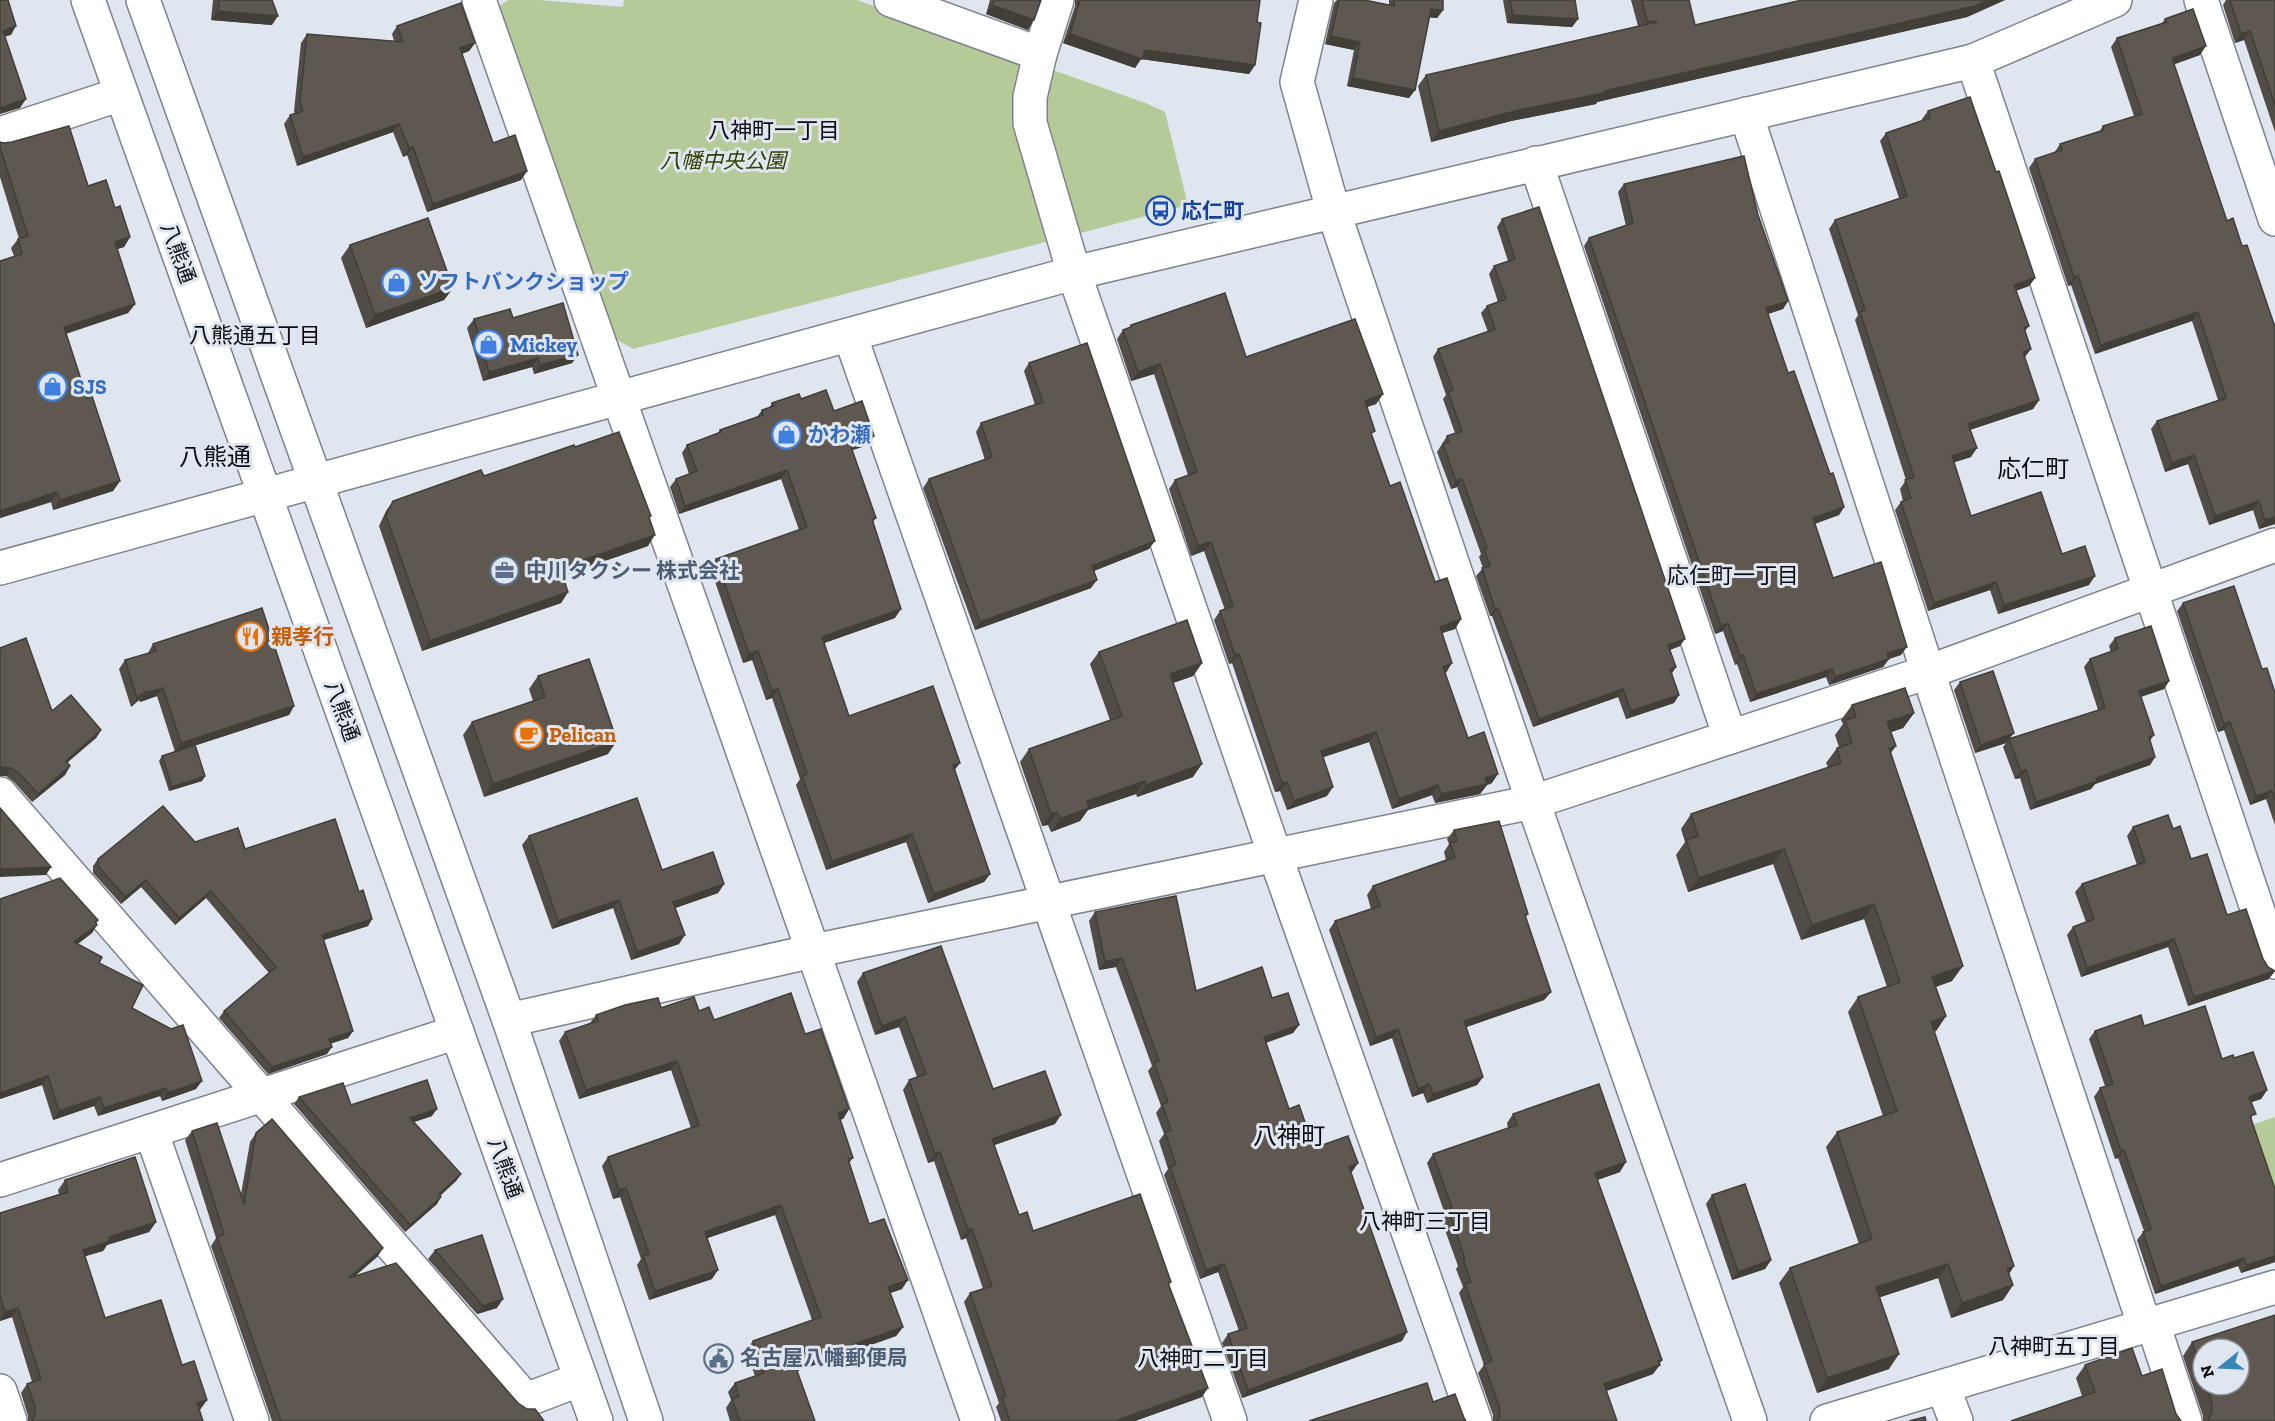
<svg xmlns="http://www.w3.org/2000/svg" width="2275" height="1421" font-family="'Zilla Slab','Noto Sans JP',serif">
  <rect width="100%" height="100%" fill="#e0e6f0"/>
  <g fill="#b6ca99">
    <polygon points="508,0 539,0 623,7 624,0 857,0 1148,104 1165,112 1188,205 633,349 614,338 498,7"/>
    <polygon points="2275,1117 2275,1197 2191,1146"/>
  </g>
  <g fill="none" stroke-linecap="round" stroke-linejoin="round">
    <defs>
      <g id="minor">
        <polyline points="479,0 978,1421"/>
        <polyline points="891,0 1040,54"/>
        <polyline points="1057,0 1040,54 1030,97 1030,123 1074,273 1275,855 1475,1421"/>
        <polyline points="1316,0 1297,82 1333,210 1533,802 1750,1421"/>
        <polyline points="2201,0 2275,219"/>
        <polyline points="1973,61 2275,962"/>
        <polyline points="1746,114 1928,672 2145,1327"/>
        <polyline points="0,134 121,94"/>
        <polyline points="1536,163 1730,737"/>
        <polyline points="850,335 1230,1421"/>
        <polyline points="0,794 526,1400 581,1379"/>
        <polyline points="509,1020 813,951 1533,802 1928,672 2275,545"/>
        <polyline points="151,1131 252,1421"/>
        <polyline points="0,1180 457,1032"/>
        <polyline points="2153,1324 2185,1421"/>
        <polyline points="1943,1387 1956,1421"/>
        <polyline points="0,1391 10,1421"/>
        <polyline points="1827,1421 2275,1287"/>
      </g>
      <polyline id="tertiary" points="0,568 1074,273 1973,61 2115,0"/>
      <g id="primary">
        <polyline points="88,0 596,1421"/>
        <polyline points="143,0 509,1020 646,1421"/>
      </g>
    </defs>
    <use href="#minor" stroke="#7d828c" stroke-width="36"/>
    <use href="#tertiary" stroke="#7d828c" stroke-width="36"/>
    <use href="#primary" stroke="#7d828c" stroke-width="36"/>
    <use href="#minor" stroke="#fff" stroke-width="33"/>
    <use href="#tertiary" stroke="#fff" stroke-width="33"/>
    <use href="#primary" stroke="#fff" stroke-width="33"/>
  </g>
  <g fill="#514c45" fill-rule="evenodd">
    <polygon points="213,0 272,0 272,25 211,20"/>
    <polygon points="990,0 1041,0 1028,30 986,14"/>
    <polygon points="1075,0 1260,0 1257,22 1255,65 1249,74 1141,59 1135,68 1063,43 1075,6"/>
    <polygon points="1337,0 1364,0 1389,5 1389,0 1443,0 1443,10 1437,18 1429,17 1415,90 1409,98 1347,86 1354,50 1325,44 1334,3"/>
    <polygon points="1503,0 1575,0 1578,19 1572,27 1507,23"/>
    <polygon points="1631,0 1689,0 1695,25 1802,0 2005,0 1967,17 1597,102 1596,104 1511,121 1431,142 1418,86 1426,75 1638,26"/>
    <polygon points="2226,0 2275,0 2275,132 2244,40 2235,43 2223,5"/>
    <polygon points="2165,19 2200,55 2174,64 2275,524 2259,529 2253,510 2209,525 2188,464 2165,472 2151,429 2157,421 2218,400 2192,321 2095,354 2071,285 2068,286 2029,168 2035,159 2054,153 2060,144 2099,132 2103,126 2134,116 2111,47 2117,38 2162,23"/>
    <polygon points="397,26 475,43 469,51 462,54 493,143 527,171 521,180 427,212 407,155 403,157 393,132 297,166 284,124 290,115 295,114 294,111 301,43 307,34 394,41 392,34"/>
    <polygon points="1928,111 1996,172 2035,278 2029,286 2016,291 2029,326 2025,331 2025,357 2039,400 2033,409 1970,430 1971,457 1953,462 1971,516 2062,554 2089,585 1998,614 1990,590 1928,611 1895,510 1901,502 1903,501 1900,489 1906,480 1855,320 1858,315 1829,229 1835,220 1899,198 1880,141 1886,133 1922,121 1922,119"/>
    <polygon points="0,142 88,186 115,208 130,237 124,247 117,249 135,304 128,313 66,334 87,398 120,481 113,491 53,510 51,502 0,518 0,261 14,256 11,248 18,239 19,239 0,177"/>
    <polygon points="1624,184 1758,215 1788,301 1783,309 1768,314 1788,373 1830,474 1844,507 1839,515 1815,524 1833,578 1901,655 1889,659 1883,667 1829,685 1826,677 1750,702 1737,664 1735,665 1723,631 1715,634 1584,246 1589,238 1626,226 1618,192"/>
    <polygon points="1502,219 1680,646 1670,650 1676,667 1671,674 1679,695 1674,703 1626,719 1618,697 1533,727 1492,616 1490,616 1476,576 1483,568 1479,557 1481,554 1457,487 1451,489 1437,452 1447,436 1455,433 1443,399 1446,395 1433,357 1438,349 1488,332 1481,313 1487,306 1498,302 1489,274 1494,266 1508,261 1497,227"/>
    <polygon points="350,245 453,288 444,300 366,328 341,258"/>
    <polygon points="513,318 578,355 572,363 534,374 532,367 483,381 467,328 474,319"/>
    <polygon points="1131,325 1383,394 1376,404 1367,407 1372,436 1390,486 1435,582 1461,619 1455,629 1442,633 1446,673 1445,673 1468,738 1492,783 1487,785 1480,794 1435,803 1432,795 1392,809 1369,742 1323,757 1327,796 1287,810 1280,791 1275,792 1232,663 1229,664 1214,620 1220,611 1225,610 1204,551 1191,556 1169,489 1175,480 1188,475 1154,374 1131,381 1117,339 1123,330 1129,328"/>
    <polygon points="1029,363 1149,549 1094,571 1091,588 975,630 923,488 929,479 985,460 976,432 981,423 1035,405 1024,371"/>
    <polygon points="801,399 834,411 874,436 868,445 852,450 876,518 873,522 895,618 824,643 849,716 954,770 990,874 984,882 928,903 906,842 826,870 796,785 800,779 772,698 766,700 752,660 743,663 710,567 716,559 799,530 781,479 679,514 670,487 676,479 689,474 682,453 687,445 717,434 720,430 757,417 762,410 769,408 772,403"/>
    <polygon points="575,447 649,519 648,546 563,575 568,592 561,603 422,651 379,526 386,511 393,501 484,476"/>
    <polygon points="2183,603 2262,669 2275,693 2275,825 2266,799 2250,805 2224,730 2218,732 2177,611"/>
    <polygon points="2115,638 2169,681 2164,689 2141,697 2154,735 2150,741 2155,757 2150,765 2095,784 2091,789 2030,810 2020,778 2015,779 2003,747 2006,743 1975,753 1954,690 1960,682 2010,738 2098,710 2084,667 2090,659 2111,652 2109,646"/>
    <polygon points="153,644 294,706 289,715 175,752 157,696 140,702 139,700 131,707 119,669 125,660 148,653"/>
    <polygon points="1099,652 1202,663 1193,676 1173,683 1193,777 1137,797 1136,794 1088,810 1080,821 1051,832 1048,825 1042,826 1020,762 1029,749 1110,720 1090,664"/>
    <polygon points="538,676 608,754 484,797 463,735 472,722 533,701 529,689"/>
    <polygon points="1852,705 1914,713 1903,728 1891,732 1891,753 1952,981 1936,987 1946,1016 1936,1031 1934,1032 2014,1266 2009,1274 2013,1285 2003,1300 1951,1318 1938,1278 1880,1297 1889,1369 1817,1393 1779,1283 1790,1268 1859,1244 1826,1147 1837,1132 1883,1116 1848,1012 1858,997 1887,987 1864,919 1801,940 1773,864 1688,892 1676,855 1685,842 1681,829 1691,814 1828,767 1826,763 1837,748 1839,747 1835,735 1843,724 1841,720"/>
    <polygon points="52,711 101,730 96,738 67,762 70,766 65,775 32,802 14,782 6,776 0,776"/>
    <polygon points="162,756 205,776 202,781 169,791 159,761"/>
    <polygon points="2133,827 2173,829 2227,915 2269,979 2188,1006 2168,947 2081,977 2067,935 2073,927 2086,922 2075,892 2082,884 2137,865 2127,836"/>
    <polygon points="1454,830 1528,914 1525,918 1551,992 1544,1000 1466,1027 1483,1077 1477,1085 1427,1103 1423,1093 1412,1097 1392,1038 1370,1046 1329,930 1335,921 1371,909 1367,895 1373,886 1446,860 1444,852 1449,844 1447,839"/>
    <polygon points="529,836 662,870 724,884 718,893 675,908 679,944 631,960 613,908 552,929 522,845"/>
    <polygon points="195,842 245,849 359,892 372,919 368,926 324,940 353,1031 348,1038 331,1043 327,1054 268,1074 219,1018 224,1011 269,973 206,898 175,925 141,887 121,904 93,873 93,866 98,859"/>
    <polygon points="0,899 98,920 92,933 77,944 99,963 132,1008 196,1089 162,1101 160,1096 98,1116 94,1106 53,1120 42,1085 0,1099"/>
    <polygon points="1095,912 1196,991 1272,998 1299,1025 1293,1033 1266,1043 1289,1109 1314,1148 1352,1172 1351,1172 1402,1341 1242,1398 1222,1343 1228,1334 1239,1331 1218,1272 1200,1279 1164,1175 1168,1169 1159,1141 1164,1134 1156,1113 1161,1106 1148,1071 1152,1066 1116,967 1099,970 1089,921"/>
    <polygon points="863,973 993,1089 1055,1124 994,1145 1019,1215 1033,1231 1171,1282 1169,1285 1202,1397 1135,1421 1001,1421 996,1407 999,1403 964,1302 970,1293 983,1289 966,1238 961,1240 934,1161 928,1163 903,1090 909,1080 917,1077 899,1027 875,1035 857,982"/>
    <polygon points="661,1008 699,1011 714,1020 805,1034 849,1109 843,1119 840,1119 853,1158 849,1163 869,1224 902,1289 890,1293 903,1327 896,1336 797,1371 815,1421 730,1421 726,1408 731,1400 728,1392 735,1383 755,1376 746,1350 753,1341 812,1320 775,1215 707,1238 712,1279 649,1300 637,1265 641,1259 620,1197 613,1199 602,1166 608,1157 691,1128 671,1070 579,1099 559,1041 565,1032 590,1023 596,1015"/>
    <polygon points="2144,1026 2222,1059 2234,1058 2267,1090 2261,1099 2251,1102 2252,1120 2275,1262 2241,1273 2238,1266 2155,1294 2137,1240 2144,1231 2118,1158 2115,1159 2094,1097 2100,1088 2105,1086 2089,1039 2095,1031"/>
    <polygon points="299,1097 432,1116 414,1122 461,1174 456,1181 440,1196 437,1204 405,1232 294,1104"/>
    <polygon points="1513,1114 1620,1172 1597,1180 1662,1360 1653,1374 1606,1391 1617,1421 1493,1421 1493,1415 1478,1373 1484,1365 1459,1293 1463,1287 1456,1269 1458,1266 1441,1219 1445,1214 1427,1163 1433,1154 1508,1128 1507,1123"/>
    <polygon points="192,1131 241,1194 250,1142 256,1133 383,1248 377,1257 355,1276 518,1403 544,1421 272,1421 211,1246 216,1238 185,1140"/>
    <polygon points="65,1180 156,1222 149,1232 107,1245 103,1251 85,1256 105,1318 182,1365 207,1400 199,1410 203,1421 28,1421 28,1416 21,1393 27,1384 32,1382 12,1317 0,1321 0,1213 59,1194 58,1190"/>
    <polygon points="1712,1195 1771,1260 1765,1269 1732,1280 1706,1204"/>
    <polygon points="435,1250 497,1308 477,1314 428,1259"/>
    <path d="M2275,1315V1421H2203V1416L2183,1356L2192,1342ZM2203,1349H2239V1385H2203Z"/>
    <polygon points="2085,1365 2142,1376 2176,1414 2082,1396 2076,1378"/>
  </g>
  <g fill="#423e38">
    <polygon points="1988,0 2005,0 1967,17 1597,102 1596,104 1511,121 1431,142 1439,131 1519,110 1604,91"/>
    <polygon points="992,5 1034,20 1028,30 986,14"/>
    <polygon points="1431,9 1443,10 1437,18 1425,17"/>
    <polygon points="218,11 278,16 272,25 211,20"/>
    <polygon points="1513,15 1578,19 1572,27 1507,23"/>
    <polygon points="16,26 11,35 0,38 3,31"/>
    <polygon points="2250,31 2244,40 2235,43 2241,34"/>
    <polygon points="1070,34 1145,50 1255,65 1249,74 1141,59 1135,68 1063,43"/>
    <polygon points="1331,36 1360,42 1354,50 1325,44"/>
    <polygon points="475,43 469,51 454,56 460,48"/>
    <polygon points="2206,46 2200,55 2167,67 2173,58"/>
    <polygon points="1353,78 1415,90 1409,98 1347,86"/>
    <polygon points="26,99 20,108 0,114 0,108"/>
    <polygon points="399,124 393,132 297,166 303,157"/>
    <polygon points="413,147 407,155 403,157 409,148"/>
    <polygon points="527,171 521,180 427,212 433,204"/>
    <polygon points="130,237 124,247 108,252 115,242"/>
    <polygon points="2078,276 2071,285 2068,286 2074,277"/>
    <polygon points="2035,278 2029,286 2008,293 2014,285"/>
    <polygon points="453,288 444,300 366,328 375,315"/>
    <polygon points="1788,301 1783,309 1761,316 1766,308"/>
    <polygon points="135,304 128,313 57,336 64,327"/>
    <polygon points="2198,312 2192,321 2095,354 2101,345"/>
    <polygon points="2031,349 2025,357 2023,352"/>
    <polygon points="578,355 572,363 534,374 540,365"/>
    <polygon points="538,358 532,367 483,381 489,372"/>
    <polygon points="1160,364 1154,374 1131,381 1138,372"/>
    <polygon points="1383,394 1376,404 1358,410 1365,401"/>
    <polygon points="2039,400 2033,409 1963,432 1968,424"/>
    <polygon points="874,436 868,445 844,453 850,444"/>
    <polygon points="1977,448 1971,457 1946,465 1952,456"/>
    <polygon points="2194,455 2188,464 2165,472 2172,463"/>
    <polygon points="787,470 781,479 679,514 685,506"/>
    <polygon points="1462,479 1457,487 1451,489 1456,481"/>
    <polygon points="120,481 113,491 53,510 60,500"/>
    <polygon points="57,492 51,502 0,518 0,511"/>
    <polygon points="2259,501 2253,510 2209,525 2215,516"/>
    <polygon points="1844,507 1839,515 1807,526 1813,518"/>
    <polygon points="2275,517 2275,524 2259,529 2265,520"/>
    <polygon points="655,535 648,546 553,579 560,568"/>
    <polygon points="1155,541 1149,549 1086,574 1092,566"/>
    <polygon points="1211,542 1204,551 1191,556 1198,546"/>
    <polygon points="2095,576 2089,585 1998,614 2004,605"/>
    <polygon points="1097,580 1091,588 975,630 980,622"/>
    <polygon points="1996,582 1990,590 1928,611 1934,603"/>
    <polygon points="568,592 561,603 422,651 430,641"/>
    <polygon points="1498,608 1492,616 1490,616 1495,609"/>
    <polygon points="901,609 895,618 816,646 822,637"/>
    <polygon points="1461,619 1455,629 1433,636 1440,627"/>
    <polygon points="1728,623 1723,631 1715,634 1721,626"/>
    <polygon points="1685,639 1680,646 1663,652 1668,645"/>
    <polygon points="1907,647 1901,655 1882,661 1887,653"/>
    <polygon points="758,651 752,660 743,663 749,654"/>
    <polygon points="1239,654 1232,663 1229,664 1235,655"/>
    <polygon points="1743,655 1737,664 1735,665 1740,656"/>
    <polygon points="1889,659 1883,667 1829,685 1835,677"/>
    <polygon points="1202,663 1193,676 1161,687 1170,674"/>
    <polygon points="1452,663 1446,673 1436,676 1443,667"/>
    <polygon points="1676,667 1671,675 1670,669"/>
    <polygon points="1832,669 1826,677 1750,702 1756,694"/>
    <polygon points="2169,681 2164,689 2133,699 2139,691"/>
    <polygon points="163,688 157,696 140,702 145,693"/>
    <polygon points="778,689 772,698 766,700 772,691"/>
    <polygon points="1623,689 1618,697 1533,727 1539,719"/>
    <polygon points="145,692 139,700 131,707 137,698"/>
    <polygon points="1679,695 1674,703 1626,719 1631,711"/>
    <polygon points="294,706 289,715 175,752 181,743"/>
    <polygon points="1914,713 1903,728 1877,737 1887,722"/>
    <polygon points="2230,722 2224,730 2218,732 2224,724"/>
    <polygon points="101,730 96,738 60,769 66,761"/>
    <polygon points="1376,732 1369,742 1315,760 1321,751"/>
    <polygon points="2014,733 2006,743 1975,753 1981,745"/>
    <polygon points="617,741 608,754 484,797 493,784"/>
    <polygon points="1896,746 1885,761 1889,748"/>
    <polygon points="2155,757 2150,765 2095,784 2091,789 2030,810 2036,802 2096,778"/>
    <polygon points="960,763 954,771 953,765"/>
    <polygon points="1202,764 1193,777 1137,797 1146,785"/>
    <polygon points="70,766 65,775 32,802 38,794"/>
    <polygon points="3,767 11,768 6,776 0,776 0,769"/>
    <polygon points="2026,770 2020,778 2015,779 2021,771"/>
    <polygon points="1498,774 1492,783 1487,785 1480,794 1435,803 1441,794"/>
    <polygon points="205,776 202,781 169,791 172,787"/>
    <polygon points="1145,781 1136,794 1088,810 1080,821 1051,832 1060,819 1087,801"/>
    <polygon points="1287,782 1280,791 1275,792 1282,783"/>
    <polygon points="1438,785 1432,795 1392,809 1399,799"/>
    <polygon points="1333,787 1327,796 1287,810 1294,801"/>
    <polygon points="2272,791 2266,799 2250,805 2256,796"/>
    <polygon points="1057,812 1048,825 1042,826 1051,814"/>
    <polygon points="912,834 906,842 826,870 832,861"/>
    <polygon points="1784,849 1773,864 1688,892 1699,878"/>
    <polygon points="51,867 46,875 0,877 0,869"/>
    <polygon points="990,874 984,882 928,903 934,894"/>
    <polygon points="146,880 141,887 121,904 125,897"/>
    <polygon points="724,884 718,893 667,911 673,902"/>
    <polygon points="211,891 206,898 175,925 179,918"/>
    <polygon points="619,900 613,908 552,929 558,921"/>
    <polygon points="1874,904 1864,919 1801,940 1812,925"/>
    <polygon points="372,919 368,926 317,942 322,935"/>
    <polygon points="97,925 92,933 69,951 74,942"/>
    <polygon points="685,935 679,944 631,960 637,952"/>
    <polygon points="2174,939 2168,947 2081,977 2087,968"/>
    <polygon points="1122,958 1116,967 1099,970 1105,962"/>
    <polygon points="1963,966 1952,981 1922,991 1932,977"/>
    <polygon points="2275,971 2269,979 2188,1006 2194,997"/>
    <polygon points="1551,992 1544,1000 1458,1030 1464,1021"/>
    <polygon points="1946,1016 1936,1031 1920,1037 1931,1022"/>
    <polygon points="905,1017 899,1027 875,1035 882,1026"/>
    <polygon points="1299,1025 1293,1033 1258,1045 1264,1037"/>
    <polygon points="1398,1029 1392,1038 1370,1046 1376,1037"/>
    <polygon points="353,1031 348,1038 324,1046 329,1039"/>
    <polygon points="332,1047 327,1054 268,1074 272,1067"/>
    <polygon points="677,1061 671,1070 579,1099 586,1090"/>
    <polygon points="48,1076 42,1085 0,1099 0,1093"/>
    <polygon points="1483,1077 1477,1085 1427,1103 1433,1094"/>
    <polygon points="202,1081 196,1089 162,1101 167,1093"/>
    <polygon points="1429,1084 1423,1093 1412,1097 1418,1089"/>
    <polygon points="166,1088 160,1096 98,1116 104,1108"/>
    <polygon points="2267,1090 2261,1099 2244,1105 2249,1097"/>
    <polygon points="100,1097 94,1106 53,1120 59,1111"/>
    <polygon points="437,1109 432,1116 405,1125 410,1118"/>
    <polygon points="849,1109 843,1119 832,1122 838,1113"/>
    <polygon points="1061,1115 1055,1124 986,1148 992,1139"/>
    <polygon points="2124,1150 2118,1158 2115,1159 2121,1151"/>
    <polygon points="940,1152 934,1161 928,1163 935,1154"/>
    <polygon points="1626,1162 1620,1172 1589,1183 1595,1173"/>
    <polygon points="1358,1163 1352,1172 1343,1175 1349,1167"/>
    <polygon points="461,1174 456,1181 434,1201 439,1194"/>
    <polygon points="626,1188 620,1197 613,1199 619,1190"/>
    <polygon points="441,1197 437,1204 405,1232 410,1225"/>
    <polygon points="781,1205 775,1215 699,1241 705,1232"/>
    <polygon points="156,1222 149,1232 107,1245 103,1251 76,1259 83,1250 109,1237"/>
    <polygon points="972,1229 966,1238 961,1240 968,1230"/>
    <polygon points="383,1248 377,1257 342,1287 349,1278"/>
    <polygon points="2275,1256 2275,1262 2241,1273 2247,1265"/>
    <polygon points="2244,1258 2238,1266 2155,1294 2161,1286"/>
    <polygon points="1771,1260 1765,1269 1732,1280 1738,1272"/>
    <polygon points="1224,1264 1218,1272 1200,1279 1206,1270"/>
    <polygon points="1948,1264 1938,1278 1866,1302 1876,1287"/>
    <polygon points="2014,1266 2004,1281 2007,1269"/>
    <polygon points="718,1270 712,1279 649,1300 655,1291"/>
    <polygon points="908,1280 902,1289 882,1296 888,1287"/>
    <polygon points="2013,1285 2003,1300 1951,1318 1962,1303"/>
    <polygon points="503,1299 497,1308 477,1314 483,1306"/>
    <polygon points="18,1308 12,1317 0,1321 0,1319 5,1312"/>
    <polygon points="903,1327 896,1336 789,1374 795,1365"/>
    <polygon points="1407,1332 1402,1341 1242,1398 1248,1390"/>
    <polygon points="1899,1354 1889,1369 1817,1393 1827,1378"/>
    <polygon points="1662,1360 1658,1366 1660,1365 1653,1374 1598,1394 1604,1384"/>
    <polygon points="1208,1388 1202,1397 1135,1421 1115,1421"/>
    <polygon points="207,1400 200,1410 190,1413 197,1403"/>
  </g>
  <g fill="#5e5850" stroke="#423e38" stroke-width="1.5">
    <polygon points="0,0 8,0 16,26 3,31 26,99 0,108"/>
    <polygon points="219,0 272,0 278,16 218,11"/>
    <polygon points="994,0 1041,0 1034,20 992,5"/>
    <polygon points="1080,0 1260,0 1257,22 1261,23 1255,65 1145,50 1142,59 1070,34"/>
    <polygon points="1339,0 1364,0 1394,6 1394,0 1443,0 1443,10 1431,9 1415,90 1353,78 1360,42 1331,36"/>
    <polygon points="1510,0 1575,0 1578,19 1513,15"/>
    <polygon points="1642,0 1689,0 1695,25 1802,0 1988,0 1975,6 1604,91 1604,93 1519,110 1439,131 1426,75 1657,22 1647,21"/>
    <polygon points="2230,0 2275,0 2275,105 2250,31 2241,34"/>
    <polygon points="461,3 475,43 460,48 493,143 515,135 527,171 433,204 413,147 409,148 399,124 303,157 290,115 303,111 300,102 307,34 403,42 397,26"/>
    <polygon points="2193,9 2206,46 2173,58 2173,61 2227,221 2233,218 2242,246 2247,245 2275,327 2275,517 2265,520 2259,501 2215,516 2194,455 2172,463 2157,421 2226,398 2198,312 2101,345 2078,276 2074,277 2035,159 2062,150 2060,144 2104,130 2103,126 2142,114 2117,38 2167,22 2165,19"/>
    <polygon points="1970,97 1996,172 1999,171 2035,278 2014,285 2029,326 2024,328 2031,349 2023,352 2039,400 1968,424 1977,448 1952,456 1971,516 2041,492 2062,554 2085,546 2095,576 2004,605 1996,582 1934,603 1901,502 1911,498 1905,480 1914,477 1860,312 1865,310 1835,220 1907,196 1886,133 1930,118 1928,111"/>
    <polygon points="69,126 88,186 106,180 115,208 120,206 130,237 115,242 135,304 64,327 87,398 92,396 120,481 60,500 57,492 0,511 0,261 22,254 18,239 28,236 0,147 0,142 3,143 12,142"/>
    <polygon points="1744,156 1758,215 1788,301 1766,308 1788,373 1794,371 1830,474 1833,473 1844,507 1813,518 1833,578 1881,562 1907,647 1887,653 1889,659 1835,677 1832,669 1756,694 1743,655 1740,656 1728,623 1721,626 1589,238 1633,223 1624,184"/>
    <polygon points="1539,207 1685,639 1668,645 1676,667 1670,669 1679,695 1631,711 1623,689 1539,719 1498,608 1495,609 1482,568 1490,566 1484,549 1487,548 1462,479 1456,481 1443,444 1449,442 1447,436 1462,431 1448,392 1453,390 1438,349 1495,329 1487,306 1506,299 1494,266 1515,259 1502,219"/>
    <polygon points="428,218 453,288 375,315 350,245"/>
    <polygon points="1225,293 1246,357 1355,319 1383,394 1365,401 1375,431 1371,433 1390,486 1400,482 1435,582 1447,578 1461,619 1440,627 1452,663 1443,667 1468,738 1484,732 1498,774 1485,778 1487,784 1441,794 1438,785 1399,799 1376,732 1321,751 1333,787 1294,801 1287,782 1282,783 1239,654 1235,655 1220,611 1233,606 1211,542 1198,546 1175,480 1197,472 1160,364 1138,372 1123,330 1131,327 1131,325"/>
    <polygon points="563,303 578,355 540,365 538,358 489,372 474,319 510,309 513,318"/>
    <polygon points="1087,343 1155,541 1092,566 1097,580 980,622 929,479 992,457 981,423 1043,402 1029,363"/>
    <polygon points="826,390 834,411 862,401 874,436 850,444 876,518 872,519 901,609 822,637 849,716 933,686 960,763 953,765 990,874 934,894 912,834 832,861 802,776 807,774 778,689 772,691 758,651 749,654 716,559 807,527 787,470 685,506 676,479 697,471 687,445 721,432 720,430 763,415 762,410 774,406 772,403 799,394 801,399"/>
    <polygon points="619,432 651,516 649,517 655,535 560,568 568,592 430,641 386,516 393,501 481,470 484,476 574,445 575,447"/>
    <polygon points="2234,586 2262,669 2267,668 2275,693 2275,800 2272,791 2256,796 2230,722 2224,724 2183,603"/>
    <polygon points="262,608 294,706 181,743 163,688 145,693 145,692 137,698 125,660 156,651 153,644"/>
    <polygon points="1187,620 1202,663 1170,674 1202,764 1146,785 1145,781 1087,801 1089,808 1060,819 1057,812 1051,814 1029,749 1122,716 1099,652"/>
    <polygon points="2151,626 2169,681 2139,691 2154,735 2149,737 2155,757 2096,778 2097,781 2036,802 2026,770 2021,771 2009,739 2105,708 2090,659 2118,649 2115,638"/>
    <polygon points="26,638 52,711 71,695 101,730 66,761 70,766 38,794 20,774 11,768 3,767 0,769 0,648"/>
    <polygon points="589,659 617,741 493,784 472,722 545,697 538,676"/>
    <polygon points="1993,671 2014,733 1981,745 1960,682"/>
    <polygon points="1905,688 1914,713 1887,722 1896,746 1889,748 1963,966 1932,977 1946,1016 1931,1022 2014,1266 2007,1269 2013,1285 1962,1303 1948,1264 1876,1287 1899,1354 1827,1378 1790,1268 1872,1239 1837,1132 1897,1111 1858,997 1900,982 1874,904 1812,925 1784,849 1699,878 1686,840 1698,836 1691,814 1841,763 1837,748 1852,743 1845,720 1856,717 1852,705"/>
    <polygon points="195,745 205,776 172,787 162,756"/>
    <polygon points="637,798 662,870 713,852 724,884 673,902 685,935 637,952 619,900 558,921 529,836"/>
    <polygon points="163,806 195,842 238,828 245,849 335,819 359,892 363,890 372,919 322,935 353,1031 329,1039 332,1047 272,1067 224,1011 276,967 211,891 179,918 146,880 125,897 98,866 98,859"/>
    <polygon points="0,808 51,867 0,869"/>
    <polygon points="2168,815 2173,829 2180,826 2191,859 2207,854 2227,915 2246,909 2263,959 2268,967 2275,971 2194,997 2174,939 2087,968 2073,927 2094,919 2082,884 2145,862 2133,827"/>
    <polygon points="1499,821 1528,914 1525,915 1551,992 1464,1021 1483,1077 1433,1094 1429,1084 1418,1089 1398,1029 1376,1037 1335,921 1380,906 1373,886 1455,857 1450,843 1457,841 1454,830"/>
    <polygon points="60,878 98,920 95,922 97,925 74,942 102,957 99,963 143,985 132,1008 171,1029 183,1025 202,1081 167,1093 166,1088 104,1108 100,1097 59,1111 48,1076 0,1093 0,899"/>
    <polygon points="1176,896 1196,991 1262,967 1272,998 1288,993 1299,1025 1264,1037 1289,1109 1299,1105 1314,1148 1348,1136 1358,1163 1349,1167 1407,1332 1248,1390 1228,1334 1247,1328 1224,1264 1206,1270 1170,1167 1176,1165 1165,1132 1171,1130 1162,1104 1168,1102 1154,1063 1159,1061 1122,958 1105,962 1095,912"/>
    <polygon points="941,946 993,1089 1045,1071 1061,1115 992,1139 1019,1215 1027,1212 1033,1231 1140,1194 1171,1282 1168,1283 1208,1388 1115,1421 1010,1421 1002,1398 1006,1396 970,1293 992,1286 972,1229 968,1230 940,1152 935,1154 909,1080 926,1074 905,1017 882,1026 863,973"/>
    <polygon points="791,993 805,1034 821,1029 849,1109 838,1113 853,1158 848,1159 869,1224 884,1219 908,1280 888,1287 903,1327 795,1365 815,1421 740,1421 732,1399 739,1396 735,1383 764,1373 753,1341 821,1317 781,1205 705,1232 718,1270 655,1291 643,1256 649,1254 626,1188 619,1190 608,1157 699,1125 677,1061 586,1090 565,1032 598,1021 596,1015 625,1005 658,998 661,1008 694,997 699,1011 709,1007 714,1020"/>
    <polygon points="2205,1006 2222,1059 2233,1055 2234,1058 2253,1052 2267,1090 2249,1097 2256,1114 2250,1116 2275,1189 2275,1256 2247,1265 2244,1258 2161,1286 2143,1232 2151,1229 2124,1150 2121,1151 2100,1088 2113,1084 2095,1031 2141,1015 2144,1026"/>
    <polygon points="427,1080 437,1109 410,1118 461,1174 439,1194 441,1197 410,1225 299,1097 343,1083 351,1105"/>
    <polygon points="1599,1084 1626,1162 1595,1173 1662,1360 1658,1361 1660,1365 1604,1384 1617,1421 1497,1421 1500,1416 1499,1406 1484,1364 1492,1361 1465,1284 1471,1282 1463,1259 1465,1259 1448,1209 1452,1208 1433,1154 1517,1125 1513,1114"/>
    <polygon points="272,1119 383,1248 349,1278 396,1263 518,1403 527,1409 535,1409 544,1421 281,1421 217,1237 224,1234 192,1131 217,1123 244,1204 256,1133"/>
    <polygon points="135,1157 156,1222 109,1237 110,1241 83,1250 105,1318 161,1300 182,1365 194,1361 207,1400 197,1403 203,1421 32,1421 35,1416 35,1406 27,1384 41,1379 18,1308 5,1312 0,1295 0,1213 68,1192 65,1180"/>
    <polygon points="1745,1184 1771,1260 1738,1272 1712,1195"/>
    <polygon points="482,1235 503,1299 483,1306 435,1250"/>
    <polygon points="2275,1315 2275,1421 2207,1421 2208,1420 2212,1412 2212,1403 2206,1385 2239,1385 2239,1349 2203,1349 2203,1375 2192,1342"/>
    <polygon points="2132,1348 2142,1376 2162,1369 2176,1414 2181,1421 2011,1421 2095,1392 2085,1365"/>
    <polygon points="1427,1383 1433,1402 1455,1394 1464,1418 1466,1421 1309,1421"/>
    <polygon points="1925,1417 1926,1421 1909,1421"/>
  </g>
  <defs>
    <symbol id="bus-ring" viewBox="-11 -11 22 22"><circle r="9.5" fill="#e0e6f0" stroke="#1a4fb4" stroke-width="1.5"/><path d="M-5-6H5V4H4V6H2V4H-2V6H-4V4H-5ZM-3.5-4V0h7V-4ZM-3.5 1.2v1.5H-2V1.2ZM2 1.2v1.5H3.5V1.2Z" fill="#1a4fb4"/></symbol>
    <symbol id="shop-ring" viewBox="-11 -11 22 22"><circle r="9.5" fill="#e0e6f0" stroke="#3f7fe0" stroke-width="1.5"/><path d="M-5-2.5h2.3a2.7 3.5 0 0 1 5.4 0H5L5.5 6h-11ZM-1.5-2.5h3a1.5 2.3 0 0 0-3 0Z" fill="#3f7fe0"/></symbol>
    <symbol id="office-ring" viewBox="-11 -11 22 22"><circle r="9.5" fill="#e0e6f0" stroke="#5c6f8a" stroke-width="1.5"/><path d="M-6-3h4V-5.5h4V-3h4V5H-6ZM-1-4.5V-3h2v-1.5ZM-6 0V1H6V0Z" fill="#5c6f8a"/></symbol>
    <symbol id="restaurant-ring" viewBox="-11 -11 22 22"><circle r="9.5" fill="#e0e6f0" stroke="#e8710a" stroke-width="1.5"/><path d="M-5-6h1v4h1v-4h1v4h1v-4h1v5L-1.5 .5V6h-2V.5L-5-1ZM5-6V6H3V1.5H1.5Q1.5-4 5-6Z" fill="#e8710a"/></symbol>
    <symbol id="cafe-ring" viewBox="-11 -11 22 22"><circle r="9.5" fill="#e0e6f0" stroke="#e8710a" stroke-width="1.5"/><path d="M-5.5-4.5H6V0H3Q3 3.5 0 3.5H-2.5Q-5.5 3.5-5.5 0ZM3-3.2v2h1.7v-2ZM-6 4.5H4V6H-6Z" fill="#e8710a"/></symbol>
    <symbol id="civic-ring" viewBox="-11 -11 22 22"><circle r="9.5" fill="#e0e6f0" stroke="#5c6f8a" stroke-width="1.5"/><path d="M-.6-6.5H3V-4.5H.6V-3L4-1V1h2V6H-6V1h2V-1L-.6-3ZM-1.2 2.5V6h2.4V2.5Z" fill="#5c6f8a"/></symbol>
  </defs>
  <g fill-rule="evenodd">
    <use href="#bus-ring" x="1144" y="194" width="33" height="33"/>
    <use href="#shop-ring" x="380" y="266" width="33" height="33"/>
    <use href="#shop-ring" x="472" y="328" width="33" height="33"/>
    <use href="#shop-ring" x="36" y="370" width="33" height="33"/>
    <use href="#shop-ring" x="770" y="418" width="33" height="33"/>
    <use href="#office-ring" x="488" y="554" width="33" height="33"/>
    <use href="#restaurant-ring" x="234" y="620" width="33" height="33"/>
    <use href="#cafe-ring" x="512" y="718" width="33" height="33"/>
    <use href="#civic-ring" x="702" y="1342" width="33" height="33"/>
  </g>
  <g text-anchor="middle" stroke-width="6" stroke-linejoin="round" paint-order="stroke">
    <g font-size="21" font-style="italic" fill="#2f4102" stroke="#e0e6f0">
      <text x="723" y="168">八幡中央公園</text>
    </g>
    <g font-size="21" font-weight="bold" fill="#164399" stroke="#e0e6f0" text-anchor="start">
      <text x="1181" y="218">応仁町</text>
    </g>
    <g font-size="21" fill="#0a0c0f" stroke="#e0e6f0">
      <text transform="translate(178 253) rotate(70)" y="7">八熊通</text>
      <text transform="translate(342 711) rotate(70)" y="7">八熊通</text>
      <text transform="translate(505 1168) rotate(70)" y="7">八熊通</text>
    </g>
    <g font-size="21" font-weight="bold" fill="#366cbe" stroke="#e0e6f0" text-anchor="start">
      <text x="418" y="289">ソフトバンクショップ</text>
      <text x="510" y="352">Mickey</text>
      <text x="73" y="394">SJS</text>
      <text x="808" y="442">かわ瀬</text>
    </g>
    <g font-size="21" font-weight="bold" fill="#4e5e75" stroke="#e0e6f0" text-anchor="start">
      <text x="526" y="578">中川タクシー 株式会社</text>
      <text x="740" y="1365">名古屋八幡郵便局</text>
    </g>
    <g font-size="21" font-weight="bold" fill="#c56008" stroke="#e0e6f0" text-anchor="start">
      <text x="271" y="644">親孝行</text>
      <text x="549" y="742">Pelican</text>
    </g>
    <g font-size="22" fill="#0a0c0f" stroke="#e0e6f0">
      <text x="774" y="138">八神町一丁目</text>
      <text x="255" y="343">八熊通五丁目</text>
      <text x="1733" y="583">応仁町一丁目</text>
      <text x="1425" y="1229">八神町三丁目</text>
      <text x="2054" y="1354">八神町五丁目</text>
      <text x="1203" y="1366">八神町二丁目</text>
    </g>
    <g font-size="24" fill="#0a0c0f" stroke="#e0e6f0">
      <text x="215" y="465">八熊通</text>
      <text x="2033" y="477">応仁町</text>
      <text x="1289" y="1144">八神町</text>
    </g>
  </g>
  <g transform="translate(2221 1367) rotate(252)"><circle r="28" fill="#e0e6f0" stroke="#8a8f96" stroke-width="1.5"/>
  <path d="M0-4.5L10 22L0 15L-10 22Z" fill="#3788b9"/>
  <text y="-9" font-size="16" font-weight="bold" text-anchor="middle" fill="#0a0c0f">N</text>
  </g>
</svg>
